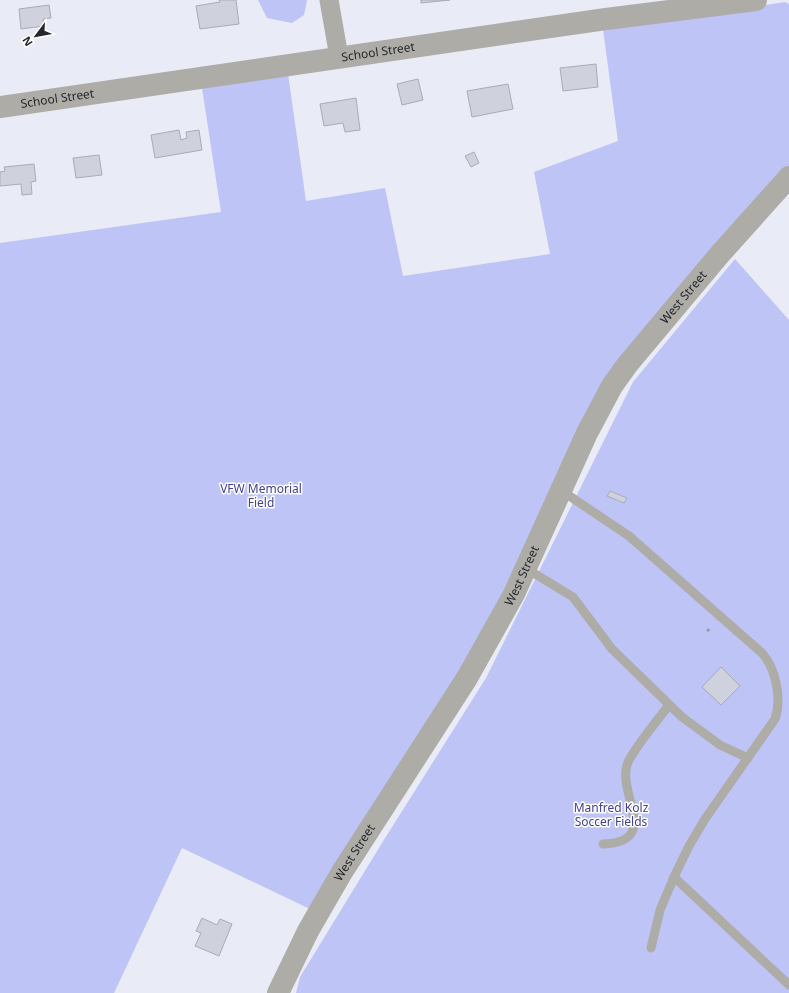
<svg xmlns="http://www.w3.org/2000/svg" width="789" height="993" font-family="'Noto Sans',sans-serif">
  <rect width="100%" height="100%" fill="#e9ebf6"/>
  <g fill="#bec4f6">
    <polygon points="258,0 307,0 304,15 292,23 267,18"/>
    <polygon points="785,2 789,4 789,166 682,283 485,631 310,909 182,848 114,993 0,993 0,243 221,212 202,88 288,74 306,201 385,188 403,276 550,254 534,172 618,141 603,29"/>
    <polygon points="735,259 789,320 789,993 296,993 300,977 382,843 486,678 633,382"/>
  </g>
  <g fill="#cfd1dc" stroke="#aaabb6">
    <polygon points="219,0 236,0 239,24 200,29 196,6 220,2"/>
    <polygon points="421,0 450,0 421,3"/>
    <polygon points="49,5 51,18 43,19 44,26 21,29 19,9"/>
    <polygon points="596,64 598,87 563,91 560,68"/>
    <polygon points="418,79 423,100 402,105 397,84"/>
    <polygon points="508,84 513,109 472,117 467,91"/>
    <polygon points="356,98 360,130 345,132 343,123 324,126 320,104"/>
    <polygon points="179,130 181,140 187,138 186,132 199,130 202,150 155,158 151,135"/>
    <polygon points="474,152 479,163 471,167 465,156"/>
    <polygon points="99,155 102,175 76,178 73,158"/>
    <polygon points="34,164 36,181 31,182 32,194 22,195 21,184 0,186 0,172 5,171 4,167"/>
    <polygon points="610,491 627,498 624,503 607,496"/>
    <polygon points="721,667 740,686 721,705 702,687"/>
    <polygon points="202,918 217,925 220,919 232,924 219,956 195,946 201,933 196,931"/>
  </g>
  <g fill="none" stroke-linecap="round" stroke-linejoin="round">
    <polyline stroke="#95979f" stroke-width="2.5" stroke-dasharray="3 3" stroke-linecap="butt" points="707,631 711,628"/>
    <g stroke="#adaca7" stroke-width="9">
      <path d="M562,491L629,536L762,653C776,669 782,699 775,719L705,819L689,846L674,877L789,985"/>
      <polyline points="527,569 573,597 612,649 682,717 720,745 748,758"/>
      <path d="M603,844C661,842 618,795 627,765C630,753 660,717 669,705"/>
      <polyline points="651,948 660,910 674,877"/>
    </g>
    <polyline stroke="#adaca7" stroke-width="19" points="329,0 339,57"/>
    <g stroke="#adaca7" stroke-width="22">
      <path id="s1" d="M0,107L606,19L756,0"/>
      <path id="s2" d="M278,993L308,931L342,872L467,678L514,594L587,433L612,386L627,365L720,254L789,177"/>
    </g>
  </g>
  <g text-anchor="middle" stroke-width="3" stroke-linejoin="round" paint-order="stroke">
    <g font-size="12" fill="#26272b" stroke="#fff">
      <text dy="4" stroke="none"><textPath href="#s1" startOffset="382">School Street</textPath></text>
      <text dy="4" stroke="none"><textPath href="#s1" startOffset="58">School Street</textPath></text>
      <text dy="4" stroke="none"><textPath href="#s2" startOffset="808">West Street</textPath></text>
      <text dy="4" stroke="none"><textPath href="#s2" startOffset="484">West Street</textPath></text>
      <text dy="4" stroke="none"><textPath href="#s2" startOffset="160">West Street</textPath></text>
    </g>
    <g font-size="12" fill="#424194" stroke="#fff">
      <text x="261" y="493">VFW Memorial<tspan x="261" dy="14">Field</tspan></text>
      <text x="611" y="812">Manfred Kolz<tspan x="611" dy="14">Soccer Fields</tspan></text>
    </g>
  </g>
  <g transform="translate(36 36) rotate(238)" stroke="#ffffff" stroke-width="3" paint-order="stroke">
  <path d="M0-3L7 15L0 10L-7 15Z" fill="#26272b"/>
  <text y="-6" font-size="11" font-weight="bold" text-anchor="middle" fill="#26272b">N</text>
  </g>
</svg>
